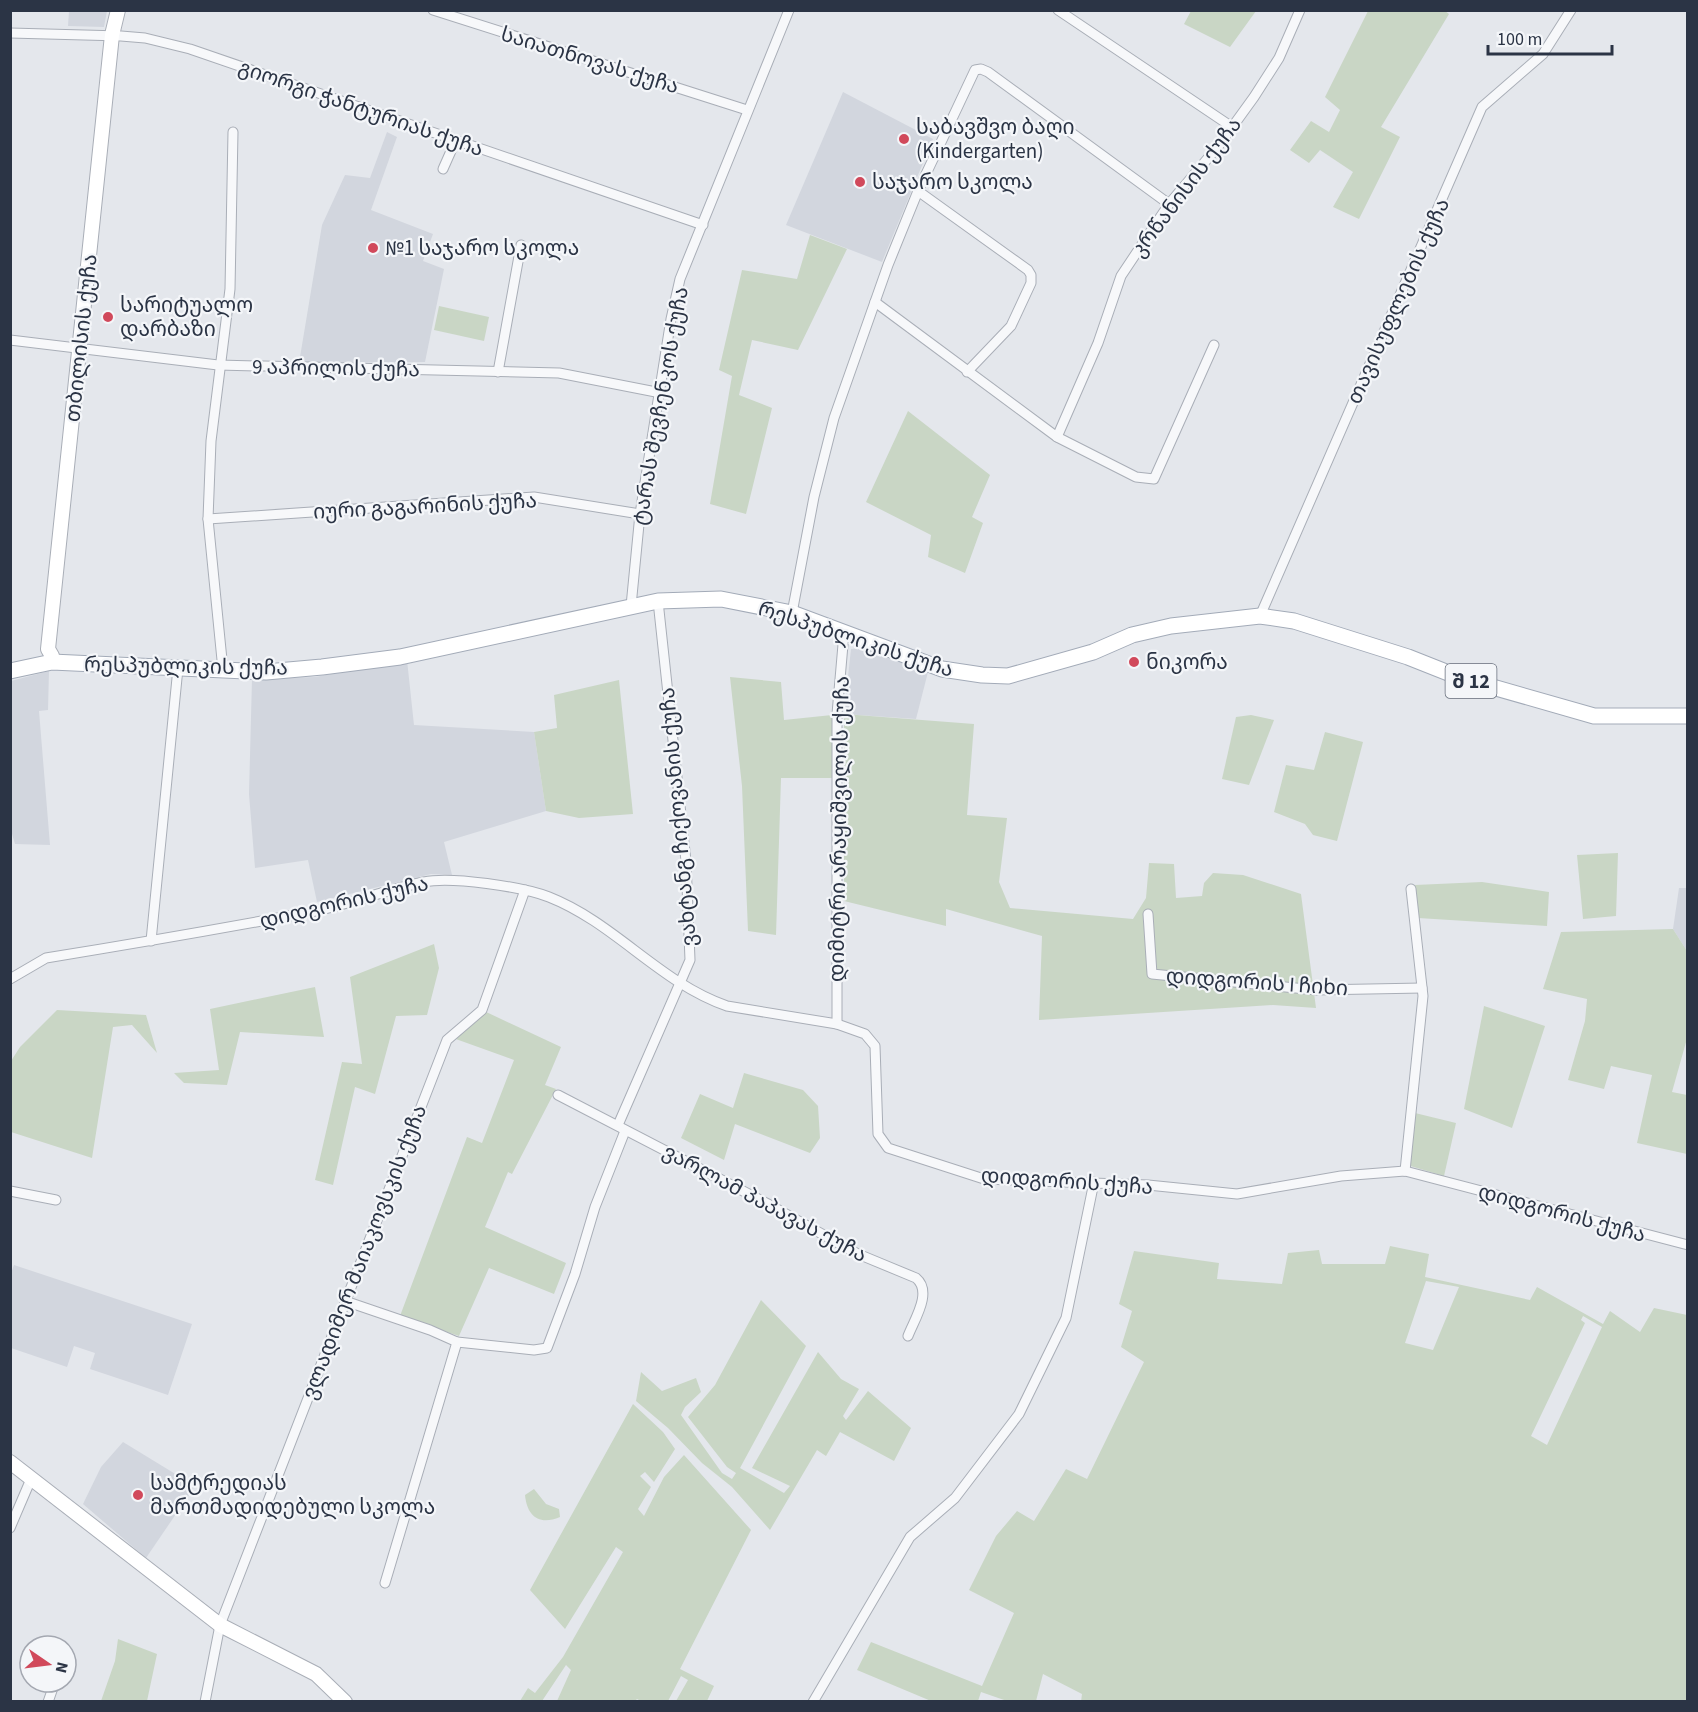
<svg xmlns="http://www.w3.org/2000/svg" width="1698" height="1712" font-family="'Source Sans 3','Noto Sans Georgian',sans-serif">
  <rect width="100%" height="100%" fill="#e4e7ec"/>
  <g fill="#d2d6de">
    <polygon points="69,11 107,11 104,27 68,26"/>
    <polygon points="843,92 933,139 882,262 786,225"/>
    <polygon points="387,132 397,137 371,210 433,234 423,261 444,269 425,362 299,363 322,225 345,175 370,178"/>
    <polygon points="859,648 928,672 916,719 844,714 851,649"/>
    <polygon points="407,660 414,725 534,732 546,811 444,842 452,875 431,874 317,902 308,860 255,868 249,794 252,679 315,677"/>
    <polygon points="49,671 48,710 39,711 50,845 15,844 10,827 11,681"/>
    <polygon points="1679,888 1687,888 1687,951 1673,929"/>
    <polygon points="14,1265 192,1324 168,1395 90,1369 95,1353 74,1346 67,1367 11,1348 10,1276"/>
    <polygon points="123,1442 195,1486 146,1558 83,1504 101,1467"/>
  </g>
  <g fill="#c9d6c5" fill-rule="evenodd">
    <polygon points="1191,11 1191,10 1256,11 1230,47 1184,24"/>
    <polygon points="1445,11 1449,14 1381,127 1400,137 1359,219 1333,207 1353,172 1320,150 1309,163 1290,150 1311,121 1329,132 1340,110 1325,97 1368,11"/>
    <polygon points="810,235 847,249 798,350 752,340 739,395 772,408 746,514 710,504 732,376 719,370 742,270 797,279"/>
    <polygon points="439,306 489,317 484,341 434,330"/>
    <polygon points="908,411 990,475 972,517 983,523 965,573 928,557 931,535 866,502"/>
    <polygon points="730,677 781,682 784,720 832,715 833,778 781,778 776,935 748,931 742,786"/>
    <polygon points="619,680 633,814 579,818 546,811 534,732 557,728 554,695"/>
    <polygon points="844,714 974,724 967,815 1007,818 999,882 1010,908 1133,919 1146,898 1149,863 1174,864 1176,898 1202,896 1204,883 1213,873 1243,875 1301,894 1316,1008 1273,1005 1039,1020 1042,936 946,909 946,926 844,901"/>
    <polygon points="1251,715 1274,720 1249,785 1222,779 1236,717"/>
    <polygon points="1325,732 1363,742 1337,841 1313,835 1305,824 1274,812 1286,765 1314,770"/>
    <polygon points="1618,853 1616,916 1583,919 1577,855"/>
    <polygon points="1482,882 1549,892 1547,926 1418,918 1415,885"/>
    <polygon points="1673,929 1687,951 1688,1035 1672,1092 1687,1095 1687,1154 1637,1143 1652,1075 1611,1066 1604,1089 1568,1080 1585,1021 1587,999 1543,989 1561,932"/>
    <polygon points="434,944 439,968 427,1015 396,1016 375,1094 355,1087 333,1185 315,1180 342,1062 362,1064 350,977"/>
    <polygon points="315,987 324,1037 240,1032 227,1085 184,1083 174,1073 219,1070 210,1009"/>
    <polygon points="1484,1006 1545,1026 1512,1128 1464,1109"/>
    <polygon points="57,1010 146,1015 157,1053 132,1025 113,1027 92,1158 11,1132 11,1061 20,1047"/>
    <polygon points="484,1011 561,1047 545,1085 556,1089 512,1174 508,1172 485,1227 566,1263 554,1294 489,1268 459,1336 400,1316 467,1137 482,1143 514,1060 453,1038"/>
    <polygon points="744,1073 803,1090 818,1106 820,1138 810,1153 735,1124 724,1160 681,1138 700,1094 733,1108"/>
    <polygon points="1415,1113 1456,1123 1444,1176 1407,1165"/>
    <path d="M1390,1246L1429,1254L1425,1277L1530,1300L1537,1287L1603,1324L1610,1311L1640,1332L1654,1308L1687,1315V1701L1081,1702L1082,1694L1043,1674L1036,1701H1007L981,1692L978,1701H931L857,1670L871,1642L982,1686L1014,1613L969,1590L996,1536L1017,1511L1034,1521L1066,1469L1087,1479L1144,1362L1121,1347L1132,1311L1119,1304L1134,1251L1219,1263L1217,1279L1282,1284L1288,1253L1319,1250L1322,1264H1385ZM1426,1281L1459,1287L1433,1350L1405,1343ZM1583,1316L1602,1327L1547,1445L1531,1436L1585,1323L1581,1320Z"/>
    <polygon points="761,1300 806,1346 740,1468 784,1493 790,1486 752,1468 818,1352 841,1379 859,1389 843,1416 846,1420 868,1391 911,1428 894,1461 840,1432 826,1456 817,1450 770,1530 732,1487 702,1463 668,1428 636,1401 641,1372 662,1391 696,1378 701,1392 685,1407 681,1415 722,1473 732,1479 736,1473 727,1467 688,1417 715,1385"/>
    <polygon points="633,1404 663,1432 675,1449 654,1482 645,1472 640,1476 651,1487 638,1509 644,1516 664,1477 684,1455 751,1530 680,1669 714,1686 707,1701 676,1701 688,1680 681,1676 668,1701 641,1701 637,1699 634,1702 557,1701 571,1670 566,1665 542,1701 520,1701 528,1688 535,1693 563,1657 623,1552 616,1547 565,1629 530,1590"/>
    <path d="M534,1489L546,1504L559,1509L560,1517C539,1526 527,1516 525,1495Z"/>
    <polygon points="118,1639 157,1654 147,1701 101,1701 115,1661"/>
  </g>
  <g fill="none" stroke-linecap="round" stroke-linejoin="round">
    <defs>
      <g id="street">
        <polyline points="433,10 747,110"/>
        <polyline points="1058,10 1232,127"/>
        <polyline points="10,33 121,36 145,38 190,49 703,225"/>
        <polyline points="443,169 455,142"/>
        <polyline points="918,191 1028,270 1031,275 1031,283 1011,326 967,372"/>
        <polyline points="875,302 1057,437 1136,477 1154,479 1214,345"/>
        <polyline points="10,340 218,365 559,373 661,393"/>
        <polyline points="498,372 521,245"/>
        <polyline points="1057,437 1098,343 1121,276 1169,204 1220,144 1254,97 1279,58 1300,10"/>
        <polyline points="208,519 534,497 640,514"/>
        <polyline points="631,606 640,514 671,319 680,279 789,10"/>
        <polyline points="792,613 814,497 834,418 888,265 918,191 975,70 981,69 988,72 1169,204"/>
        <polyline points="1260,616 1482,107 1543,54 1571,10"/>
        <polyline points="223,670 208,519 211,441 230,289 233,132"/>
        <polyline points="1148,914 1152,974 1316,990 1422,988"/>
        <polyline points="151,941 178,668"/>
        <path d="M10,979L46,958C132,944 219,929 305,913C346,906 384,890 424,882C451,876 523,887 549,897C615,923 660,983 727,1006L837,1024L865,1034L875,1046L878,1134L888,1148L984,1179L1148,1185L1237,1194L1341,1176L1405,1171L1688,1245"/>
        <polyline points="837,1024 837,714 844,633"/>
        <path d="M558,1095L768,1204L858,1254L916,1278C933,1292 914,1320 908,1336"/>
        <polyline points="618,1125 690,960 686,861 658,601"/>
        <polyline points="1405,1171 1423,996 1411,889"/>
        <polyline points="10,1191 56,1200"/>
        <polyline points="345,1301 430,1330 457,1342 385,1583"/>
        <polyline points="457,1342 534,1350 547,1348 575,1274 595,1207 625,1131"/>
        <polyline points="10,1528 31,1479"/>
        <polyline points="48,1702 55,1682"/>
        <polyline points="205,1702 220,1625 447,1040 482,1010 525,890"/>
        <polyline points="813,1702 910,1537 955,1498 1019,1414 1066,1318 1094,1182"/>
      </g>
      <g id="secondary">
        <polyline points="52,656 48,649 112,35 118,10"/>
        <polyline points="10,1462 220,1625 316,1674 345,1702"/>
      </g>
      <polyline id="primary" points="10,671 52,662 266,672 322,667 400,657 658,601 721,599 792,613 942,669 982,675 1008,676 1093,652 1132,635 1171,626 1260,616 1294,621 1408,657 1461,678 1594,716 1688,716"/>
    </defs>
    <use href="#street" stroke="#a9aeb7" stroke-width="11"/>
    <use href="#secondary" stroke="#a9aeb7" stroke-width="16"/>
    <use href="#primary" stroke="#a3abb8" stroke-width="17"/>
    <use href="#street" stroke="#f7f8fa" stroke-width="9"/>
    <use href="#secondary" stroke="#fff" stroke-width="14"/>
    <use href="#primary" stroke="#fff" stroke-width="15"/>
  </g>
  <g fill="#d1495b" stroke="#f4f6f9" stroke-width="2">
    <circle cx="904" cy="139" r="6"/>
    <circle cx="860" cy="182" r="6"/>
    <circle cx="373" cy="248" r="6"/>
    <circle cx="108" cy="317" r="6"/>
    <circle cx="1134" cy="662" r="6"/>
    <circle cx="138" cy="1495" r="6"/>
  </g>
  <g text-anchor="middle" stroke-width="4.5" stroke-linejoin="round" paint-order="stroke">
    <rect fill="#f4f6f9" stroke="#676e7b" stroke-width="1.5" x="1445.5" y="664" width="51" height="34" rx="4.5"/>
    <g font-size="20" font-weight="bold" fill="#2b3445">
      <text x="1471" y="688">შ 12</text>
    </g>
    <g font-size="21" fill="#2b3445" stroke="#f4f6f9">
      <text transform="translate(590 60) rotate(17)" y="7">საიათნოვას ქუჩა</text>
      <text transform="translate(361 108) rotate(19)" y="7">გიორგი ჭანტურიას ქუჩა</text>
      <text transform="translate(1186 187) rotate(-53)" y="7">კრწანისის ქუჩა</text>
      <text transform="translate(1398 301) rotate(-66)" y="7">თავისუფლების ქუჩა</text>
      <text transform="translate(81 338) rotate(-84)" y="7">თბილისის ქუჩა</text>
      <text transform="translate(336 368) rotate(1)" y="7">9 აპრილის ქუჩა</text>
      <text transform="translate(660 406) rotate(-80)" y="7">ტარას შევჩენკოს ქუჩა</text>
      <text transform="translate(425 506) rotate(-3)" y="7">იური გაგარინის ქუჩა</text>
      <text transform="translate(856 639) rotate(18)" y="7">რესპუბლიკის ქუჩა</text>
      <text transform="translate(186 666) rotate(1)" y="7">რესპუბლიკის ქუჩა</text>
      <text transform="translate(678 817) rotate(-95)" y="7">ვახტანგ ჩიქოვანის ქუჩა</text>
      <text transform="translate(839 829) rotate(-89)" y="7">დიმიტრი არაყიშვილის ქუჩა</text>
      <text transform="translate(344 902) rotate(-13)" y="7">დიდგორის ქუჩა</text>
      <text transform="translate(1257 982) rotate(4)" y="7">დიდგორის I ჩიხი</text>
      <text transform="translate(1067 1181) rotate(4)" y="7">დიდგორის ქუჩა</text>
      <text transform="translate(765 1203) rotate(28)" y="7">ვარლამ პაპავას ქუჩა</text>
      <text transform="translate(1562 1213) rotate(15)" y="7">დიდგორის ქუჩა</text>
      <text transform="translate(364 1252) rotate(-69)" y="7">ვლადიმერ მაიაკოვსკის ქუჩა</text>
    </g>
    <g font-size="21" fill="#2b3445" stroke="#f4f6f9" text-anchor="start">
      <text x="916" y="134">საბავშვო ბაღი<tspan x="916" dy="24">(Kindergarten)</tspan></text>
      <text x="872" y="189">საჯარო სკოლა</text>
      <text x="385" y="255">№1 საჯარო სკოლა</text>
      <text x="120" y="312">სარიტუალო<tspan x="120" dy="24">დარბაზი</tspan></text>
      <text x="1146" y="669">ნიკორა</text>
      <text x="150" y="1490">სამტრედიას<tspan x="150" dy="24">მართმადიდებული სკოლა</tspan></text>
    </g>
  </g>
  <rect width="1698" height="1712" fill="none" stroke="#2b3445" stroke-width="24"/>
  <g transform="translate(48 1664) rotate(104)"><circle r="28" fill="#f4f6f9" stroke="#a4a8b1" stroke-width="1.5"/>
  <path d="M0-4.5L10 22L0 15L-10 22Z" fill="#d1495b"/>
  <text y="-9" font-size="16" font-weight="bold" text-anchor="middle" fill="#2b3445">N</text>
  </g>
  <path d="M1488 45v9h124v-9" fill="none" stroke="#2b3445" stroke-width="3"/>
  <text x="1497" y="45" font-size="18" fill="#2b3445" stroke="#f4f6f9" stroke-width="4.5" paint-order="stroke">100 m</text>
</svg>
